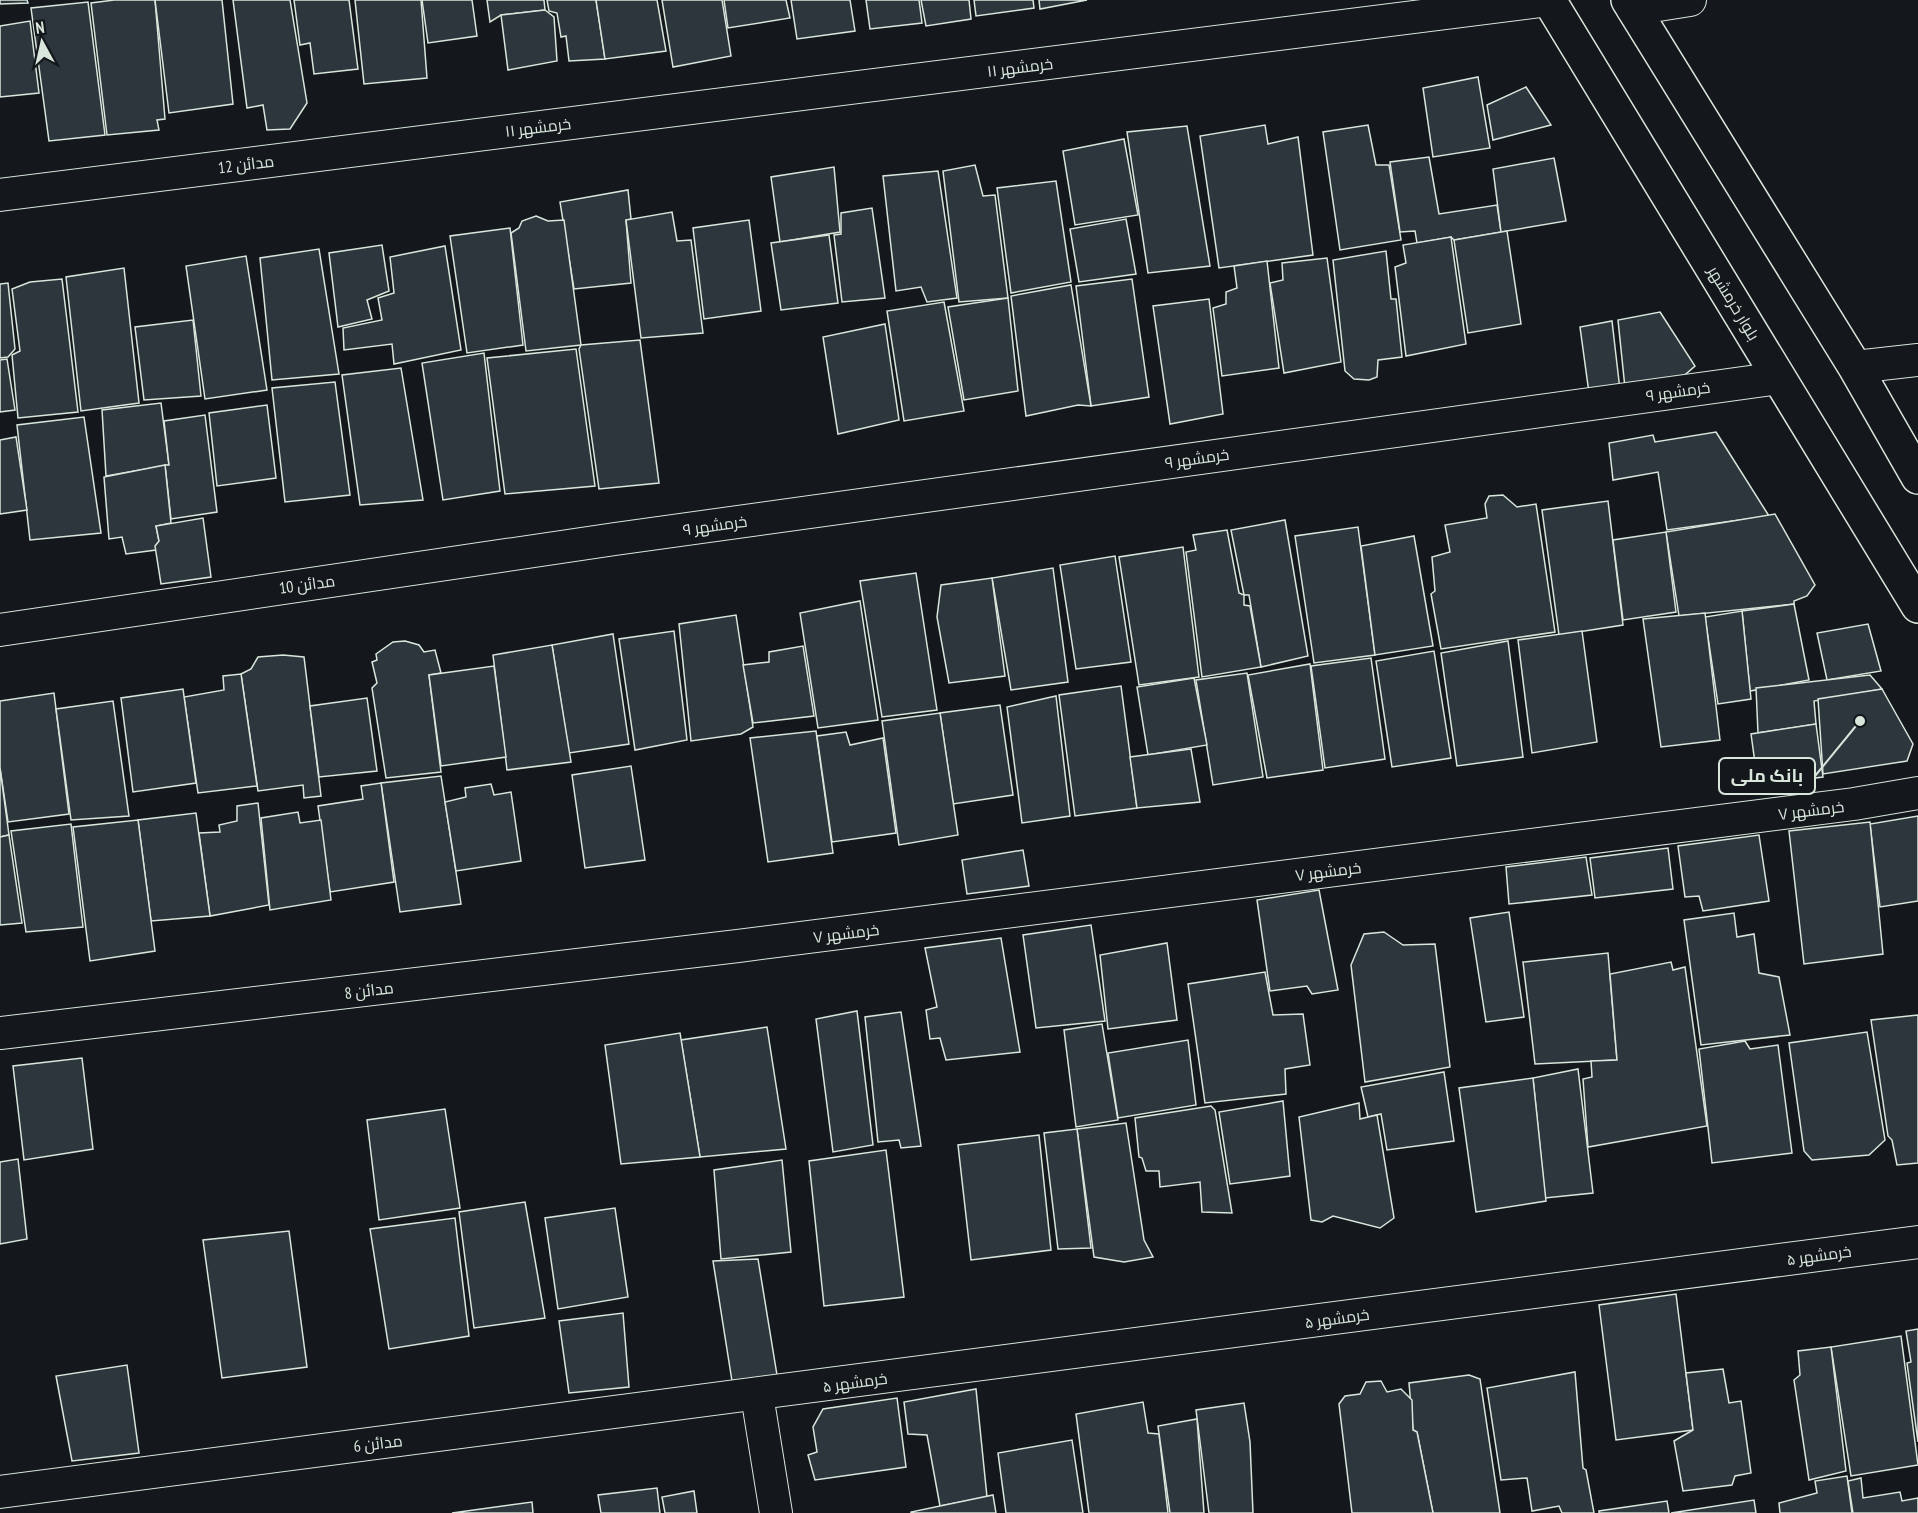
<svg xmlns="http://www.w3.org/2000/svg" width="1918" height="1513" font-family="'PT Sans Narrow',Cairo,sans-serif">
  <rect width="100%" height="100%" fill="#14181c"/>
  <g fill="#2c363c" stroke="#d8e6dc" stroke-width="1.5">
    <polygon points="0,0 27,0 28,3 0,4"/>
    <polygon points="114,0 155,0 165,119 157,120 159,130 107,135 91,3"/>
    <polygon points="155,0 222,0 233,104 169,113"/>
    <polygon points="233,0 290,0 307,103 290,129 267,130 263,105 247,108"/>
    <polygon points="294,0 349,0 358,69 314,74 310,43 300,45"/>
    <polygon points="355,0 421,0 427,78 364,84"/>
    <polygon points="422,0 472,0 477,36 428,43"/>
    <polygon points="487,0 544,0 545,10 501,15 490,22"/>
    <polygon points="547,0 596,0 605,59 569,61 566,36 561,37 557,13 549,11"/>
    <polygon points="596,0 657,0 666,51 605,59"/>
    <polygon points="662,0 722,0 731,56 673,67"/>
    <polygon points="724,0 786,0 790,18 728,28"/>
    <polygon points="791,0 850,0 855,31 797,39"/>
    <polygon points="866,0 919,0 922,23 870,29"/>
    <polygon points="921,0 969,0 971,19 926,26"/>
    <polygon points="974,0 1033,0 1034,8 976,16"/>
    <polygon points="1039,0 1087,0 1040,9"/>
    <polygon points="88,2 105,135 49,141 31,8"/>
    <polygon points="545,10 554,17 557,61 508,70 501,15"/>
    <polygon points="30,21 39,93 0,97 0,26"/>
    <polygon points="1478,77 1490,148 1433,157 1423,88"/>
    <polygon points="1526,87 1551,125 1493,140 1487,105"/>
    <polygon points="1265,125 1268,144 1298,137 1313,255 1219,268 1200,136"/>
    <polygon points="1368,125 1376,165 1389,165 1401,240 1340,250 1323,132"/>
    <polygon points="1187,126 1210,266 1148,273 1127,132"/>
    <polygon points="1124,139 1138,215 1075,225 1063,151"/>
    <polygon points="1429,157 1439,214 1497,205 1501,232 1454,240 1451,237 1417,243 1415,231 1400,232 1390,162"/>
    <polygon points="1554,158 1566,221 1501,232 1493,169"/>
    <polygon points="975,165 983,196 995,195 1008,298 959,302 943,171"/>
    <polygon points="834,167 840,232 780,242 771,177"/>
    <polygon points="938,171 957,298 927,302 921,287 896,291 883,176"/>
    <polygon points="1056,181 1071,282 1011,293 997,188"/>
    <polygon points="628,190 631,219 626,220 631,283 574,289 560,202"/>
    <polygon points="872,208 885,298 842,302 834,235 841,234 841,213"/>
    <polygon points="672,212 677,241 691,240 703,333 641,338 626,220"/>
    <polygon points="536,216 548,221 564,220 581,345 526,351 511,233 519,228 522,221"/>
    <polygon points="1126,219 1136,274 1079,282 1070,229"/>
    <polygon points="749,220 761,311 704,319 693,228"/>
    <polygon points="510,228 523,345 467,353 450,236"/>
    <polygon points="1507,231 1521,324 1468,333 1454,240"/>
    <polygon points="829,235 838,303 781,310 771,243"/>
    <polygon points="1451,237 1466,344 1406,356 1395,267 1406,263 1403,245"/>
    <polygon points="382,245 389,291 367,300 372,319 338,327 329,253"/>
    <polygon points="445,246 461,350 394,364 392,344 344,350 343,328 382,320 378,298 394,293 390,257"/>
    <polygon points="319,249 339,374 272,380 260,258"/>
    <polygon points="1386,251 1391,299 1396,299 1402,357 1378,360 1377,377 1369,380 1354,379 1345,371 1333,260"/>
    <polygon points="246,256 267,390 205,399 186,266"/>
    <polygon points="1327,258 1341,362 1284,373 1270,283 1283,280 1282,263"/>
    <polygon points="1267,261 1279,368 1222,376 1213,308 1226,304 1226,292 1237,288 1234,266"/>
    <polygon points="124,268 139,403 81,411 66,277"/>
    <polygon points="62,279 78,412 18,418 12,355 20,351 12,289 30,282"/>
    <polygon points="1132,279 1149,397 1091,406 1076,286"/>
    <polygon points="8,283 15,349 8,357 0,358 0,284"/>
    <polygon points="1071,285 1091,406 1078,405 1026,416 1011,296"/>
    <polygon points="1008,298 1018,391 964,400 948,307"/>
    <polygon points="1209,299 1223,414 1170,424 1153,306"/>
    <polygon points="944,302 964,411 904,421 887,311"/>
    <polygon points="1660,312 1695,366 1680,379 1625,388 1618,320"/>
    <polygon points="193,320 201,396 144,400 135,327"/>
    <polygon points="1612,321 1620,390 1589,393 1580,327"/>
    <polygon points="885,324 899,420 838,434 823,337"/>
    <polygon points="640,340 659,483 599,489 579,349 581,345"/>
    <polygon points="576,349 595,486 505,494 487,358"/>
    <polygon points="484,353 500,491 443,500 422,363"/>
    <polygon points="7,359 15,410 0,412 0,360"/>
    <polygon points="401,368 423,500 360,505 342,375"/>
    <polygon points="335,382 350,495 285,502 272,388"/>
    <polygon points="161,403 169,465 106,476 102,410"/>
    <polygon points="267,405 276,478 217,486 209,413"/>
    <polygon points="205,415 217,512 171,519 165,465 169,465 164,421"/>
    <polygon points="84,417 101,533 30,540 17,425"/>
    <polygon points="1716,432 1769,516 1667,530 1658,472 1613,480 1609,443 1653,435 1655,442"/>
    <polygon points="16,437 27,510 0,514 0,440"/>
    <polygon points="165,465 171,523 156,526 159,541 156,550 126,554 122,537 109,539 104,477"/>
    <polygon points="1503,495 1517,507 1536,504 1555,632 1441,649 1431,594 1435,591 1432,557 1450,552 1445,525 1487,518 1485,504 1489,496"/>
    <polygon points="1608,501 1623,625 1559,635 1542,510"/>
    <polygon points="1775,514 1815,585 1807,596 1794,601 1794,604 1679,616 1666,532"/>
    <polygon points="203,518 211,577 161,584 155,546 159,541 156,526"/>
    <polygon points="1285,520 1308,656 1261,667 1249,595 1244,595 1231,530"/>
    <polygon points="1358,527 1375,655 1314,663 1295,536"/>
    <polygon points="1227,530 1239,593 1244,595 1244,605 1250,606 1261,667 1202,677 1186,552 1196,550 1193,535"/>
    <polygon points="1666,532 1676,612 1623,620 1613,540"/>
    <polygon points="1414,536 1433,646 1375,655 1361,546"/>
    <polygon points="1183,547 1199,677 1139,685 1119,557"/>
    <polygon points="1115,556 1131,662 1076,669 1060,565"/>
    <polygon points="1053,568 1068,682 1011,690 992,578"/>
    <polygon points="916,573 937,710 882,717 860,581"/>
    <polygon points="992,578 1005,676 949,683 937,617 941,585"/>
    <polygon points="860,601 878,720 818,728 800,613"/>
    <polygon points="1794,604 1809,680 1750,691 1742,611"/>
    <polygon points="1742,611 1751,699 1718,704 1705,617"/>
    <polygon points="1705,613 1720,740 1661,747 1643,619"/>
    <polygon points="736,615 753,727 741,734 691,741 679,624"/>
    <polygon points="1868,624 1881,671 1827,680 1817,633"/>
    <polygon points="674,631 687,740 635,750 619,639"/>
    <polygon points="1582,631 1597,742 1532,753 1518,640"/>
    <polygon points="613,634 629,744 569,753 552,645"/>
    <polygon points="405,641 419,645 424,652 435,650 441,673 429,675 441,772 386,778 372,688 377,683 372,662 377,660 376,654 393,642"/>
    <polygon points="1508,641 1523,757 1457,766 1441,653"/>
    <polygon points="552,645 571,762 507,770 493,655"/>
    <polygon points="803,646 814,716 753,723 743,665 769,662 769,652"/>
    <polygon points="1434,651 1451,758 1392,767 1376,661"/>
    <polygon points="283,655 304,657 321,796 304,798 303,785 258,791 241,674 251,669 258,657"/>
    <polygon points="1371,658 1385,759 1325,768 1311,666"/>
    <polygon points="1310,664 1323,770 1267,778 1248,675"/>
    <polygon points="494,666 506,757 441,766 429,675"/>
    <polygon points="1247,673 1263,777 1213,785 1196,680"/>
    <polygon points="241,674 257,786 198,793 184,697 224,690 223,676"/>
    <polygon points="1870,675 1882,689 1814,701 1816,724 1758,733 1756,688"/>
    <polygon points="1194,678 1207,745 1148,755 1137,687"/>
    <polygon points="1121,686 1137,808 1075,816 1059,695"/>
    <polygon points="183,689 196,783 133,792 121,698"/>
    <polygon points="1882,689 1913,744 1907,761 1823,774 1818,699"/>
    <polygon points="54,693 69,814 8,822 0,768 0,701"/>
    <polygon points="1056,696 1070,816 1022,823 1007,707"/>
    <polygon points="367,698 377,771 319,777 310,706"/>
    <polygon points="113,701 129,816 71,820 56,709"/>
    <polygon points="1000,705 1013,795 953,804 940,713"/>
    <polygon points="940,713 958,835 899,845 882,721"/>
    <polygon points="1816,724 1823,777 1758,785 1751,734"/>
    <polygon points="816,731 833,853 768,862 750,738"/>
    <polygon points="846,732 850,745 883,738 896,833 832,842 817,736"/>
    <polygon points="1191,749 1200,802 1137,808 1130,757"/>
    <polygon points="631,766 645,860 585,868 572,775"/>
    <polygon points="0,768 9,835 0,837"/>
    <polygon points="441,776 461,904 400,912 381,783"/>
    <polygon points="381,783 394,882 330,892 318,806 363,799 361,786"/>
    <polygon points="491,784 494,795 511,792 521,861 456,871 445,802 466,797 465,788"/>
    <polygon points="258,803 269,905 210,916 199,833 220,832 219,825 237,821 237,806"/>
    <polygon points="298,812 300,823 321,820 331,900 270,910 261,818"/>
    <polygon points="196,813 210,916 151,921 138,820"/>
    <polygon points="1918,816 1918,901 1880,907 1870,824"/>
    <polygon points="138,820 155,951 90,961 73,827"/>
    <polygon points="1870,822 1883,954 1804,964 1789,831"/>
    <polygon points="71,824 83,927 26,932 11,831"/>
    <polygon points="9,835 22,923 0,925 0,837"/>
    <polygon points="1759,835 1769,901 1703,911 1699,896 1685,897 1678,846"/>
    <polygon points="1668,848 1673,889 1595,898 1590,858"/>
    <polygon points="1023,850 1029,886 967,894 962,860"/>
    <polygon points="1586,857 1592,895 1509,904 1506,867"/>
    <polygon points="1319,890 1338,990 1312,994 1307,986 1270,991 1257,900"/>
    <polygon points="1509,912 1524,1017 1486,1022 1470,918"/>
    <polygon points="1734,913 1737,937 1754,934 1759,973 1779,977 1790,1035 1701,1045 1684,920"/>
    <polygon points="1091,925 1105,1021 1036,1028 1023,935"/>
    <polygon points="1384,932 1403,945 1435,944 1450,1067 1365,1082 1351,965 1364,934"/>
    <polygon points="1001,938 1020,1052 946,1060 940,1038 930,1039 926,1010 937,1007 925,948"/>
    <polygon points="1167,943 1177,1020 1108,1029 1100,955"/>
    <polygon points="1608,953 1617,1060 1535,1064 1523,962"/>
    <polygon points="1671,962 1673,970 1685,967 1707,1126 1588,1147 1583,1079 1592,1077 1591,1061 1617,1060 1610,974"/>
    <polygon points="1265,972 1273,1015 1303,1014 1310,1065 1285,1069 1286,1094 1205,1103 1188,984"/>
    <polygon points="857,1011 873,1145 833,1152 816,1019"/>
    <polygon points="901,1012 921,1146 901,1148 899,1140 878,1142 865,1017"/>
    <polygon points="1918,1015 1918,1163 1897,1165 1892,1140 1888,1136 1871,1020"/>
    <polygon points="1102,1024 1118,1120 1076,1127 1064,1030"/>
    <polygon points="767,1027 786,1149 700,1157 681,1040"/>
    <polygon points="1867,1032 1885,1140 1869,1155 1812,1160 1804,1151 1789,1043"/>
    <polygon points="680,1033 700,1157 621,1164 605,1045"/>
    <polygon points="1188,1040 1196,1105 1118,1118 1108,1053"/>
    <polygon points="1745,1041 1750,1049 1778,1045 1792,1153 1712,1163 1699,1049"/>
    <polygon points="82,1058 93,1149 24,1160 13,1066"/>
    <polygon points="1578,1069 1593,1193 1545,1198 1533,1078"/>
    <polygon points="1444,1072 1454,1141 1387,1150 1381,1114 1368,1117 1361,1087"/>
    <polygon points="1533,1078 1546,1201 1476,1212 1459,1088"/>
    <polygon points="1283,1101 1290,1176 1230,1184 1219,1112"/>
    <polygon points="1359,1103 1360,1119 1377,1115 1394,1218 1380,1228 1333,1216 1322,1222 1311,1220 1299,1117"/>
    <polygon points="1211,1106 1215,1110 1232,1213 1202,1212 1200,1182 1160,1187 1159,1171 1146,1171 1142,1158 1139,1157 1135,1118"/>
    <polygon points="445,1109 460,1208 379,1220 367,1120"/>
    <polygon points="1126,1123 1144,1240 1153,1257 1124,1262 1094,1257 1077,1129"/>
    <polygon points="1077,1129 1091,1248 1058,1249 1044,1133"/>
    <polygon points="1039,1135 1051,1250 971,1260 958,1145"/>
    <polygon points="886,1150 904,1297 824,1306 809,1161"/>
    <polygon points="18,1159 27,1239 0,1244 0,1162"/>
    <polygon points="782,1160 791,1252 721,1259 714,1170"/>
    <polygon points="525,1202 545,1318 474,1328 459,1212"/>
    <polygon points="615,1208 628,1297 558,1309 545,1218"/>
    <polygon points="455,1218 469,1336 389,1349 370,1229"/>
    <polygon points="289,1231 307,1367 222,1378 203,1240"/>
    <polygon points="758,1259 777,1375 732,1381 713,1261"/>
    <polygon points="1676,1294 1693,1430 1616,1440 1599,1305"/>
    <polygon points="623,1313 629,1387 569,1393 559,1321"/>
    <polygon points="1918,1329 1918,1442 1907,1363 1911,1362 1906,1331"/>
    <polygon points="1901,1336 1918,1465 1851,1476 1831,1347"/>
    <polygon points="1831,1347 1846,1471 1809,1480 1794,1380 1800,1375 1798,1351"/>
    <polygon points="127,1365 139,1453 72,1461 56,1376"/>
    <polygon points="1723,1369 1729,1403 1741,1401 1751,1473 1735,1476 1732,1485 1683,1491 1674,1441 1693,1430 1686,1373"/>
    <polygon points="1575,1372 1583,1468 1586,1470 1594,1513 1562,1513 1559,1506 1532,1511 1527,1478 1501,1480 1487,1388"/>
    <polygon points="1469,1375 1480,1379 1500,1513 1433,1513 1417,1432 1413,1430 1409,1383"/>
    <polygon points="1381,1381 1387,1392 1401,1389 1412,1400 1413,1430 1417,1432 1433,1513 1352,1513 1339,1404 1345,1396 1360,1394 1366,1382"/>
    <polygon points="976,1389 987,1497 940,1506 927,1435 908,1434 904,1402"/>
    <polygon points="897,1398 906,1467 815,1480 808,1455 817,1452 813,1427 823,1409"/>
    <polygon points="1143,1402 1148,1433 1159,1434 1168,1513 1089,1513 1076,1414"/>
    <polygon points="1244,1403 1250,1442 1253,1513 1209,1513 1196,1410"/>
    <polygon points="1197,1419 1204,1513 1170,1513 1158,1426"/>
    <polygon points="1072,1440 1083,1513 1006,1513 998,1453"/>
    <polygon points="1847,1476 1852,1513 1780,1513 1779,1503 1817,1493 1815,1481"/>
    <polygon points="1861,1478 1863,1498 1900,1492 1902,1501 1918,1498 1918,1513 1853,1513 1848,1481"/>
    <polygon points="657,1488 660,1513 601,1513 598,1495"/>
    <polygon points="694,1491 697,1513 665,1513 662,1497"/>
    <polygon points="993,1495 996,1513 911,1513 911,1512"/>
    <polygon points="1754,1500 1756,1513 1671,1513"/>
    <polygon points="1667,1501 1669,1513 1599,1513 1599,1511"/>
    <polygon points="532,1502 533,1513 452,1513"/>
  </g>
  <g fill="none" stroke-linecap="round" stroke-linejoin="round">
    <defs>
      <g id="minor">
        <polyline points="1633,9 1690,0"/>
        <polyline points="0,195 1549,0"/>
        <polyline points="1855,367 1918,360"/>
        <polyline points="0,630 615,539 1779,378"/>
        <polyline points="0,1033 738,946 1854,804 1918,793"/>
        <polyline points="757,1395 776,1513"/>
        <polyline points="0,1492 1918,1242"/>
      </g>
      <g id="secondary">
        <polyline points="1549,0 1918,606"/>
        <polyline points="1628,0 1855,367 1918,477"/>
      </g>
    </defs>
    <use href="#minor" stroke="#d8e6dc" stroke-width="34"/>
    <use href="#secondary" stroke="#d8e6dc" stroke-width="36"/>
    <use href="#minor" stroke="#14181c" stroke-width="32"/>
    <use href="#secondary" stroke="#14181c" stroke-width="33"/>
  </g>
  <g text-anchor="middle" stroke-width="4.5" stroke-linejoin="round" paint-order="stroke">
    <g font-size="16" fill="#d8e6dc" stroke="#14181c">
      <text transform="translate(1020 67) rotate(-7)" y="6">خرمشهر ۱۱</text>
      <text transform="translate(538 127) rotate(-7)" y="6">خرمشهر ۱۱</text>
      <text transform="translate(246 164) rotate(-7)" y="6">مدائن 12</text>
      <text transform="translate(1734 303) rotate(59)" y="6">بلوار خرمشهر</text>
      <text transform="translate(1678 391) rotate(-8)" y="6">خرمشهر ۹</text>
      <text transform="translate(1197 458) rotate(-8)" y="6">خرمشهر ۹</text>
      <text transform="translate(715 525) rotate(-8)" y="6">خرمشهر ۹</text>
      <text transform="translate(307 584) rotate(-8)" y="6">مدائن 10</text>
      <text transform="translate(1811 810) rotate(-7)" y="6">خرمشهر ۷</text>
      <text transform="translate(1328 871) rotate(-7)" y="6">خرمشهر ۷</text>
      <text transform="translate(846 933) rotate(-7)" y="6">خرمشهر ۷</text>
      <text transform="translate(369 990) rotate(-7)" y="6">مدائن 8</text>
      <text transform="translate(1819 1255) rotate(-8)" y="6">خرمشهر ۵</text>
      <text transform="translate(1337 1318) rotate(-8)" y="6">خرمشهر ۵</text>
      <text transform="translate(855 1382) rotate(-8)" y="6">خرمشهر ۵</text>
      <text transform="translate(378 1443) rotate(-7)" y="6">مدائن 6</text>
    </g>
  </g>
  <path fill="none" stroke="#d8e6dc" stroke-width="2" d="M1860 721L1815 776"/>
  <circle fill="#d8e6dc" stroke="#14181c" stroke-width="2" cx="1860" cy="721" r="6"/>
  <rect fill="#14181c" stroke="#d8e6dc" stroke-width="2" x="1719" y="758" width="96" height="36" rx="6"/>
  <g font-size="18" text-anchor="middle" font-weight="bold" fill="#d8e6dc">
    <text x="1767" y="782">بانک ملی</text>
  </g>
  <g transform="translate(42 42) rotate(352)" stroke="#14181c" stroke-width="4.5" paint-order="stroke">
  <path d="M0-4.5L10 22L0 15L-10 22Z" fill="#d8e6dc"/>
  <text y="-9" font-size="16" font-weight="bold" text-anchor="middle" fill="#d8e6dc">N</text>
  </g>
</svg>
